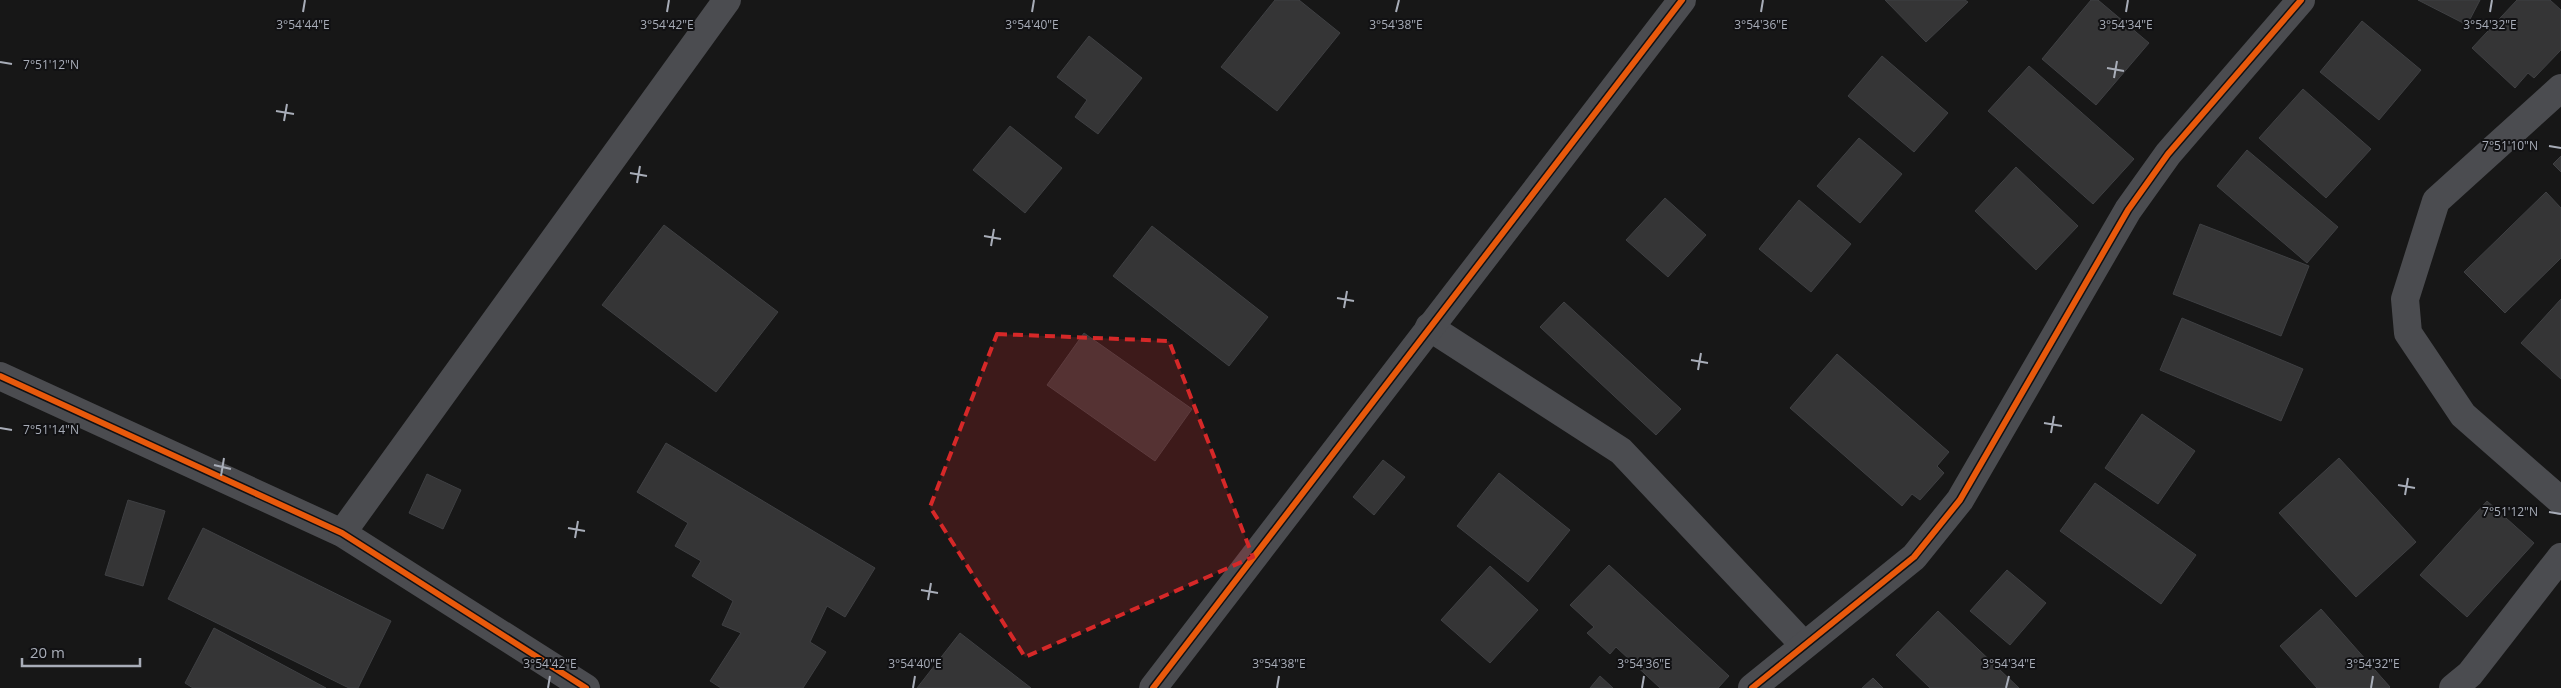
<svg xmlns="http://www.w3.org/2000/svg" width="2561" height="688" font-family="'Open Sans',sans-serif">
  <rect width="100%" height="100%" fill="#171717"/>
  <g fill="#353536" stroke="#3f4043">
    <polygon points="1275,0 1299,0 1340,33 1277,111 1221,67"/>
    <polygon points="1885,0 1965,0 1968,2 1926,42"/>
    <polygon points="2091,0 2098,0 2149,43 2096,105 2042,59"/>
    <polygon points="2418,0 2480,0 2467,25"/>
    <polygon points="2517,0 2550,0 2561,10 2561,50 2534,78 2528,73 2515,88 2472,48"/>
    <polygon points="2362,21 2421,70 2379,120 2320,72"/>
    <polygon points="1089,36 1142,78 1098,134 1075,117 1087,100 1057,77"/>
    <polygon points="1882,56 1948,113 1914,152 1848,96"/>
    <polygon points="2029,66 2134,159 2093,204 1988,111"/>
    <polygon points="2303,89 2371,149 2326,198 2259,138"/>
    <polygon points="1010,126 1062,168 1025,213 973,170"/>
    <polygon points="1859,138 1902,174 1860,223 1817,186"/>
    <polygon points="2247,150 2338,227 2307,263 2217,186"/>
    <polygon points="2561,156 2561,172 2553,164"/>
    <polygon points="2016,167 2078,226 2036,270 1975,211"/>
    <polygon points="2546,192 2561,208 2561,258 2505,313 2464,272"/>
    <polygon points="1665,198 1706,235 1668,277 1626,240"/>
    <polygon points="1799,200 1851,244 1811,292 1759,249"/>
    <polygon points="2200,224 2309,266 2281,336 2173,294"/>
    <polygon points="664,225 778,312 716,392 602,305"/>
    <polygon points="1152,226 1268,317 1229,366 1113,276"/>
    <polygon points="2561,299 2561,379 2521,343"/>
    <polygon points="1564,302 1681,409 1656,435 1540,327"/>
    <polygon points="2182,318 2303,369 2281,421 2160,370"/>
    <polygon points="1084,333 1192,409 1155,461 1047,385"/>
    <polygon points="1837,354 1949,452 1937,466 1944,473 1920,500 1912,494 1902,506 1790,408"/>
    <polygon points="2142,414 2195,451 2158,504 2105,468"/>
    <polygon points="666,443 875,568 845,617 827,606 810,642 826,652 803,688 721,688 710,681 741,633 722,625 733,601 692,576 701,561 675,546 688,523 637,492"/>
    <polygon points="2339,458 2416,542 2356,597 2279,513"/>
    <polygon points="1383,460 1405,477 1374,515 1353,497"/>
    <polygon points="1499,473 1570,530 1528,582 1457,526"/>
    <polygon points="427,474 461,490 443,529 409,513"/>
    <polygon points="2095,483 2196,555 2161,604 2060,531"/>
    <polygon points="128,500 165,511 143,586 105,575"/>
    <polygon points="2487,501 2534,543 2467,617 2420,575"/>
    <polygon points="203,528 391,621 358,688 349,688 168,599"/>
    <polygon points="1609,565 1729,676 1718,688 1660,688 1616,647 1610,654 1587,633 1594,627 1570,605"/>
    <polygon points="1490,566 1538,610 1490,663 1441,620"/>
    <polygon points="2007,570 2046,603 2010,645 1970,611"/>
    <polygon points="2321,609 2390,687 2389,688 2317,688 2280,646"/>
    <polygon points="1938,611 2019,688 1930,688 1896,655"/>
    <polygon points="214,628 326,688 193,688 185,683"/>
    <polygon points="960,633 1031,688 917,688"/>
    <polygon points="1600,676 1613,688 1590,688"/>
    <polygon points="1873,678 1883,688 1862,688"/>
  </g>
  <g fill="none" stroke-linecap="round" stroke-linejoin="round">
    <g stroke="#4b4c50" stroke-width="28">
      <polyline points="2561,88 2436,201 2405,299 2408,333 2463,415 2561,501"/>
      <polyline points="1429,327 1621,451 1804,645"/>
      <polyline points="0,376 342,533 586,688"/>
      <polyline points="342,533 727,0"/>
      <polyline points="1153,688 1682,0"/>
      <polyline points="1752,688 1914,557 1960,500 2128,210 2168,154 2301,0"/>
      <polyline points="2453,688 2470,674 2561,557"/>
    </g>
    <defs>
      <g id="cycleway">
        <polyline points="0,376 342,533 586,688"/>
        <polyline points="1153,688 1682,0"/>
        <polyline points="1752,688 1914,557 1960,500 2128,210 2168,154 2301,0"/>
      </g>
    </defs>
    <use href="#cycleway" stroke="#111113" stroke-width="9"/>
    <use href="#cycleway" stroke="#e8590c" stroke-width="6"/>
  </g>
  <path fill="#d62828" fill-opacity="0.2" stroke="#d62828" stroke-width="4" stroke-dasharray="10 6" stroke-linejoin="round" d="M997,334L1169,341L1253,557L1025,657L930,507Z"/>
  <path fill="none" stroke="#a8adb8" stroke-width="2" d="M303,12L305,0M667,12L669,0M1032,12L1034,0M1396,12L1399,0M1761,12L1763,0M2126,12L2128,0M2490,12L2492,0M0,62L12,64M2107,68L2124,71M2114,78L2117,61M276,111L294,114M284,121L287,104M2549,146L2561,148M630,173L647,176M637,183L640,166M984,236L1001,239M991,246L994,229M1337,298L1354,301M1344,308L1347,291M1691,360L1708,363M1698,370L1701,353M2044,423L2062,426M0,428L12,430M2051,433L2054,416M214,465L231,469M221,476L224,458M2398,485L2415,488M2405,495L2408,478M2549,512L2561,514M568,528L585,531M575,538L578,521M921,590L938,593M928,600L931,583M548,688L550,676M913,688L915,676M1277,688L1279,676M1642,688L1644,676M2006,688L2009,676M2371,688L2373,676"/>
  <g font-size="12" text-anchor="middle" fill="#a8adb8" stroke="#111113" stroke-width="4" stroke-linejoin="round" paint-order="stroke">
    <text x="303" y="29">3°54'44"E</text>
    <text x="667" y="29">3°54'42"E</text>
    <text x="1032" y="29">3°54'40"E</text>
    <text x="1396" y="29">3°54'38"E</text>
    <text x="1761" y="29">3°54'36"E</text>
    <text x="2126" y="29">3°54'34"E</text>
    <text x="2490" y="29">3°54'32"E</text>
    <text x="51" y="69">7°51'12"N</text>
    <text x="2510" y="150">7°51'10"N</text>
    <text x="51" y="434">7°51'14"N</text>
    <text x="2510" y="516">7°51'12"N</text>
    <text x="550" y="668">3°54'42"E</text>
    <text x="915" y="668">3°54'40"E</text>
    <text x="1279" y="668">3°54'38"E</text>
    <text x="1644" y="668">3°54'36"E</text>
    <text x="2009" y="668">3°54'34"E</text>
    <text x="2373" y="668">3°54'32"E</text>
  </g>
  <path d="M22 658v8h118v-8" fill="none" stroke="#a8adb8" stroke-width="2.5"/>
  <text x="30" y="658" font-size="15" fill="#a8adb8" stroke="#111113" stroke-width="4" paint-order="stroke">20 m</text>
</svg>
